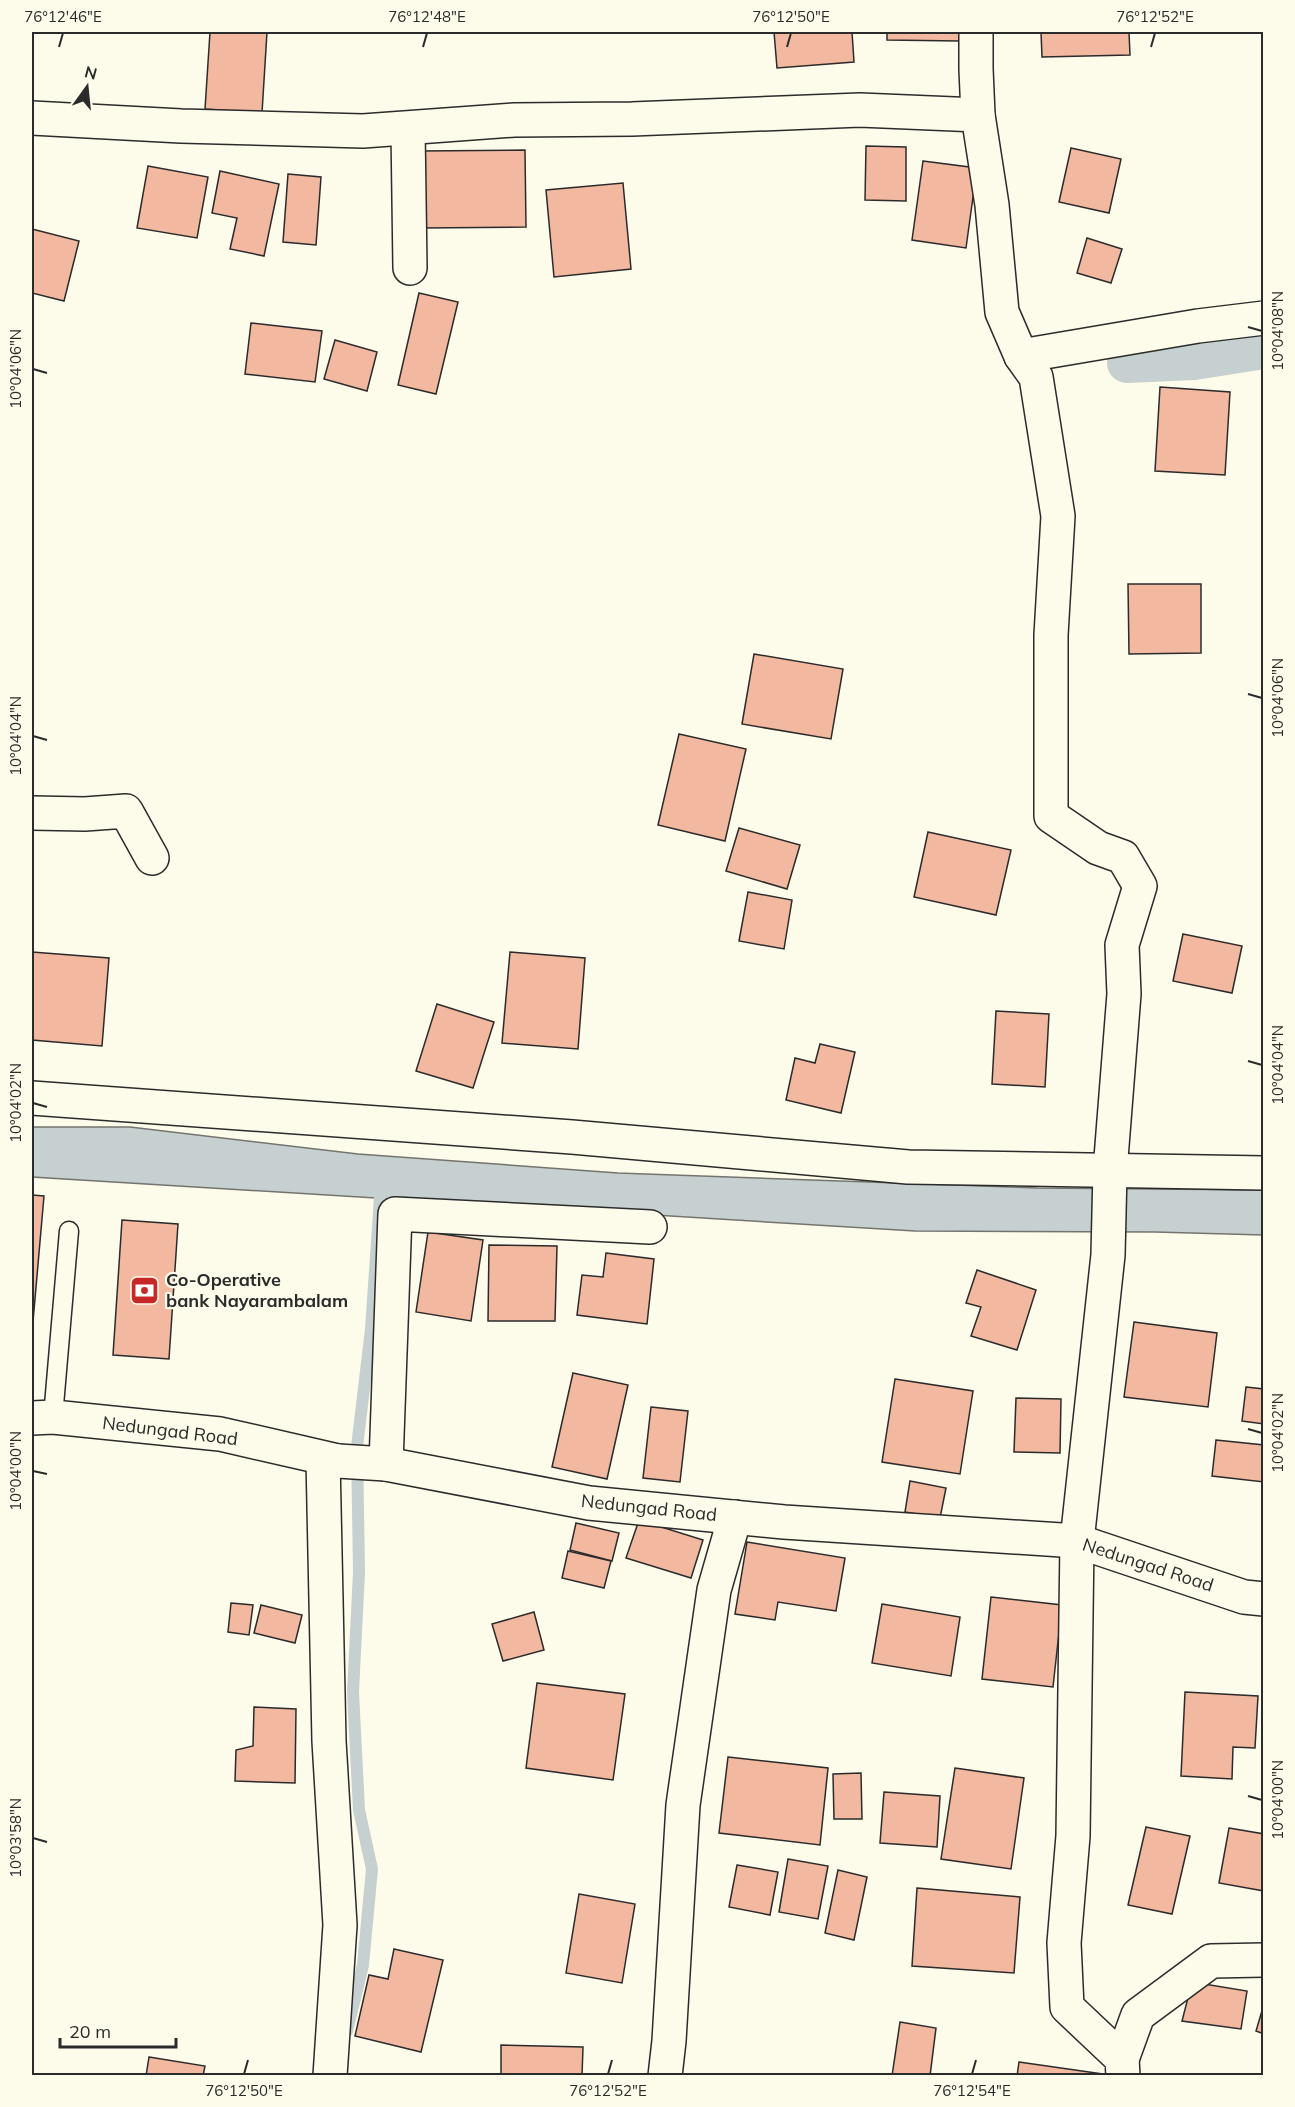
<svg xmlns="http://www.w3.org/2000/svg" width="1295" height="2107" font-family="Mulish,sans-serif">
  <rect width="100%" height="100%" fill="#fdfbea"/>
  <polygon fill="#c7d0d0" stroke="#74746e" stroke-width="1.5" points="32,1127 130,1127 358,1154 618,1173 1038,1188 1263,1190 1263,1235 1155,1232 915,1231 32,1177"/>
  <g fill="none" stroke-linecap="round" stroke-linejoin="round">
    <polyline stroke="#c7d0d0" stroke-width="12" points="347,2031 363,1965 372,1869 359,1810 353,1692 359,1572 357,1447 371,1329 381,1183"/>
    <polyline stroke="#c7d0d0" stroke-width="40" points="1127,363 1194,360 1264,349"/>
  </g>
  <g fill="#f2b8a0" stroke="#2b2b2b" stroke-width="1.5">
    <polygon points="210,32 267,32 262,113 205,109"/>
    <polygon points="774,32 852,32 854,62 777,68"/>
    <polygon points="887,32 960,32 959,41 887,40"/>
    <polygon points="1041,32 1129,32 1130,55 1042,57"/>
    <polygon points="866,146 906,147 906,201 865,200"/>
    <polygon points="1071,148 1121,159 1109,213 1059,202"/>
    <polygon points="525,150 526,227 421,228 420,151"/>
    <polygon points="923,161 977,168 966,248 912,240"/>
    <polygon points="148,166 208,177 197,238 137,228"/>
    <polygon points="220,171 279,184 264,256 230,249 237,218 212,213"/>
    <polygon points="288,174 321,177 316,245 283,242"/>
    <polygon points="623,183 631,269 554,277 546,190"/>
    <polygon points="32,229 79,241 64,301 32,293"/>
    <polygon points="1087,238 1122,249 1111,283 1077,273"/>
    <polygon points="419,293 458,302 436,394 398,385"/>
    <polygon points="251,323 322,331 315,382 245,374"/>
    <polygon points="335,340 377,352 367,391 324,379"/>
    <polygon points="1160,387 1230,392 1225,475 1155,471"/>
    <polygon points="1128,584 1201,584 1201,653 1129,654"/>
    <polygon points="754,654 843,669 831,739 742,724"/>
    <polygon points="679,734 746,749 725,841 658,825"/>
    <polygon points="739,828 800,845 787,889 726,871"/>
    <polygon points="928,832 1011,850 996,915 914,897"/>
    <polygon points="748,892 792,900 784,949 739,941"/>
    <polygon points="1183,934 1242,946 1232,993 1173,981"/>
    <polygon points="32,952 109,958 102,1046 32,1040"/>
    <polygon points="510,952 585,958 578,1049 502,1043"/>
    <polygon points="437,1004 494,1022 473,1088 416,1071"/>
    <polygon points="996,1011 1049,1014 1045,1087 992,1084"/>
    <polygon points="820,1044 855,1052 841,1113 786,1100 795,1058 815,1063"/>
    <polygon points="32,1195 44,1196 32,1333"/>
    <polygon points="122,1220 178,1224 169,1359 113,1355"/>
    <polygon points="428,1232 483,1240 471,1321 416,1312"/>
    <polygon points="489,1245 557,1246 555,1321 488,1321"/>
    <polygon points="606,1253 654,1259 647,1324 577,1315 582,1275 603,1277"/>
    <polygon points="977,1270 1036,1290 1017,1350 971,1336 981,1307 966,1303"/>
    <polygon points="1134,1322 1217,1333 1208,1407 1124,1397"/>
    <polygon points="573,1373 628,1385 607,1479 552,1467"/>
    <polygon points="895,1379 973,1391 960,1474 882,1462"/>
    <polygon points="1246,1387 1264,1389 1264,1424 1242,1421"/>
    <polygon points="1016,1398 1061,1399 1060,1453 1014,1452"/>
    <polygon points="651,1407 688,1411 680,1482 643,1478"/>
    <polygon points="1216,1440 1264,1445 1264,1482 1212,1476"/>
    <polygon points="910,1481 946,1488 940,1518 905,1512"/>
    <polygon points="639,1520 703,1540 691,1578 626,1558"/>
    <polygon points="576,1523 619,1533 612,1561 570,1550"/>
    <polygon points="747,1542 845,1558 836,1611 778,1602 775,1620 735,1614"/>
    <polygon points="568,1551 611,1561 604,1588 562,1578"/>
    <polygon points="991,1597 1062,1605 1053,1687 982,1679"/>
    <polygon points="231,1603 253,1605 249,1635 228,1632"/>
    <polygon points="882,1604 960,1617 951,1676 872,1663"/>
    <polygon points="261,1605 302,1615 295,1643 254,1633"/>
    <polygon points="534,1612 544,1650 503,1661 492,1624"/>
    <polygon points="537,1683 625,1694 613,1780 526,1768"/>
    <polygon points="1185,1692 1258,1696 1255,1748 1233,1747 1232,1779 1181,1776"/>
    <polygon points="254,1707 296,1709 295,1783 235,1781 236,1750 253,1746"/>
    <polygon points="728,1757 828,1768 820,1845 719,1833"/>
    <polygon points="955,1768 1024,1778 1011,1869 941,1859"/>
    <polygon points="861,1773 862,1819 834,1819 833,1774"/>
    <polygon points="884,1792 940,1796 937,1847 880,1843"/>
    <polygon points="1146,1827 1190,1836 1172,1914 1128,1905"/>
    <polygon points="1229,1828 1264,1834 1264,1891 1219,1883"/>
    <polygon points="788,1859 828,1866 818,1919 779,1912"/>
    <polygon points="737,1865 778,1872 770,1915 729,1907"/>
    <polygon points="838,1870 867,1877 854,1940 825,1933"/>
    <polygon points="917,1888 1020,1897 1014,1973 912,1966"/>
    <polygon points="579,1894 635,1904 622,1983 566,1973"/>
    <polygon points="394,1949 443,1960 421,2052 355,2036 369,1975 388,1979"/>
    <polygon points="1192,1982 1247,1991 1241,2029 1182,2021"/>
    <polygon points="1264,2004 1264,2034 1256,2031"/>
    <polygon points="900,2022 936,2028 930,2076 892,2076"/>
    <polygon points="501,2045 583,2047 582,2076 501,2076"/>
    <polygon points="149,2057 205,2066 203,2076 146,2076"/>
    <polygon points="1019,2062 1110,2075 1017,2076"/>
  </g>
  <g fill="none" stroke-linecap="round" stroke-linejoin="round">
    <defs>
      <polyline id="lane" points="53,1417 69,1231"/>
      <g id="street">
        <polyline points="32,118 181,126 363,131 514,120 632,119 860,110 978,115"/>
        <polyline points="408,129 410,268"/>
        <polyline points="1021,356 1198,326 1264,318"/>
        <polyline points="32,813 85,814 126,811 152,858"/>
        <polyline points="32,1098 572,1137 908,1167 1264,1173"/>
        <polyline points="323,1459 329,1741 340,1925 330,2076"/>
        <polyline points="338,1461 386,1464 395,1214 650,1227"/>
        <polyline points="1122,2059 1138,2015 1211,1961 1264,1960"/>
        <polyline points="665,2076 669,2041 683,1805 714,1590 735,1517"/>
      </g>
      <g id="secondary">
        <polyline points="976,32 976,69 978,115 992,205 1002,312 1021,356 1036,377 1058,516 1051,635 1051,816 1098,848 1123,857 1140,886 1122,945 1124,994 1110,1171 1108,1255 1077,1541 1073,1836 1064,1943 1067,2007 1122,2059 1123,2076"/>
        <polyline points="32,1418 53,1417 220,1434 338,1461"/>
        <polyline points="386,1464 589,1503 784,1522 1077,1541 1244,1597 1264,1599"/>
      </g>
    </defs>
    <use href="#lane" stroke="#2b2b2b" stroke-width="21"/>
    <use href="#street" stroke="#2b2b2b" stroke-width="36"/>
    <use href="#secondary" stroke="#2b2b2b" stroke-width="36"/>
    <use href="#lane" stroke="#fdfbea" stroke-width="18"/>
    <use href="#street" stroke="#fdfbea" stroke-width="33"/>
    <use href="#secondary" stroke="#fdfbea" stroke-width="33"/>
  </g>
  <path fill="none" stroke="#2b2b2b" stroke-width="2" d="M59,47L63,33M423,47L427,33M787,47L791,33M1151,47L1155,33M1248,327L1262,331M33,369L47,373M1248,694L1262,698M33,736L47,740M1248,1061L1262,1065M33,1103L47,1107M1248,1429L1262,1433M33,1471L47,1474M1248,1796L1262,1800M33,1838L47,1842M244,2074L248,2060M608,2074L612,2060M972,2074L976,2060"/>
  <defs>
    <symbol id="bank-square" viewBox="-11 -11 22 22"><rect x="-9" y="-9" width="18" height="18" rx="4" fill="#c62828" stroke="#fdfbea"/><path d="M-6-4H6V4H-6ZM0-2.3a2.3 2.3 0 1 0 0 4.6a2.3 2.3 0 1 0 0-4.6Z" fill="#fff"/></symbol>
  </defs>
  <g fill-rule="evenodd">
    <use href="#bank-square" x="128" y="1274" width="33" height="33"/>
  </g>
  <g text-anchor="middle" stroke-width="4.5" stroke-linejoin="round" paint-order="stroke">
    <g font-size="18" font-weight="bold" fill="#2b2b2b" stroke="#fdfbea" text-anchor="start">
      <text x="166" y="1286">Co-Operative<tspan x="166" dy="21">bank Nayarambalam</tspan></text>
    </g>
    <g font-size="18" fill="#2b2b2b" stroke="#fdfbea">
      <text transform="translate(170 1431) rotate(7)" y="6">Nedungad Road</text>
      <text transform="translate(649 1508) rotate(6)" y="6">Nedungad Road</text>
      <text transform="translate(1148 1565) rotate(18)" y="6">Nedungad Road</text>
    </g>
  </g>
  <rect width="1295" height="2107" fill="none" stroke="#fdfbea" stroke-width="66"/>
  <g transform="translate(87 87) rotate(15)" stroke="#fdfbea" stroke-width="4.5" paint-order="stroke">
  <path d="M0-4.5L10 22L0 15L-10 22Z" fill="#2b2b2b"/>
  <text y="-9" font-size="16" font-weight="bold" text-anchor="middle" fill="#2b2b2b">N</text>
  </g>
  <path d="M60 2038v9h116v-9" fill="none" stroke="#2b2b2b" stroke-width="3"/>
  <text x="69" y="2038" font-size="18" fill="#2b2b2b" stroke="#fdfbea" stroke-width="4.5" paint-order="stroke">20 m</text>
  <rect x="33" y="33" width="1229" height="2041" fill="none" stroke="#2b2b2b" stroke-width="2"/>
  <g font-size="15" text-anchor="middle" fill="#2b2b2b">
    <text x="63" y="22">76°12'46"E</text>
    <text x="427" y="22">76°12'48"E</text>
    <text x="791" y="22">76°12'50"E</text>
    <text x="1155" y="22">76°12'52"E</text>
    <text transform="translate(1278 331) rotate(-90)" y="5">10°04'08"N</text>
    <text transform="translate(16 369) rotate(-90)" y="5">10°04'06"N</text>
    <text transform="translate(1278 698) rotate(-90)" y="5">10°04'06"N</text>
    <text transform="translate(16 736) rotate(-90)" y="5">10°04'04"N</text>
    <text transform="translate(1278 1065) rotate(-90)" y="5">10°04'04"N</text>
    <text transform="translate(16 1103) rotate(-90)" y="5">10°04'02"N</text>
    <text transform="translate(1278 1433) rotate(-90)" y="5">10°04'02"N</text>
    <text transform="translate(16 1471) rotate(-90)" y="5">10°04'00"N</text>
    <text transform="translate(1278 1800) rotate(-90)" y="5">10°04'00"N</text>
    <text transform="translate(16 1838) rotate(-90)" y="5">10°03'58"N</text>
    <text x="244" y="2096">76°12'50"E</text>
    <text x="608" y="2096">76°12'52"E</text>
    <text x="972" y="2096">76°12'54"E</text>
  </g>
</svg>
